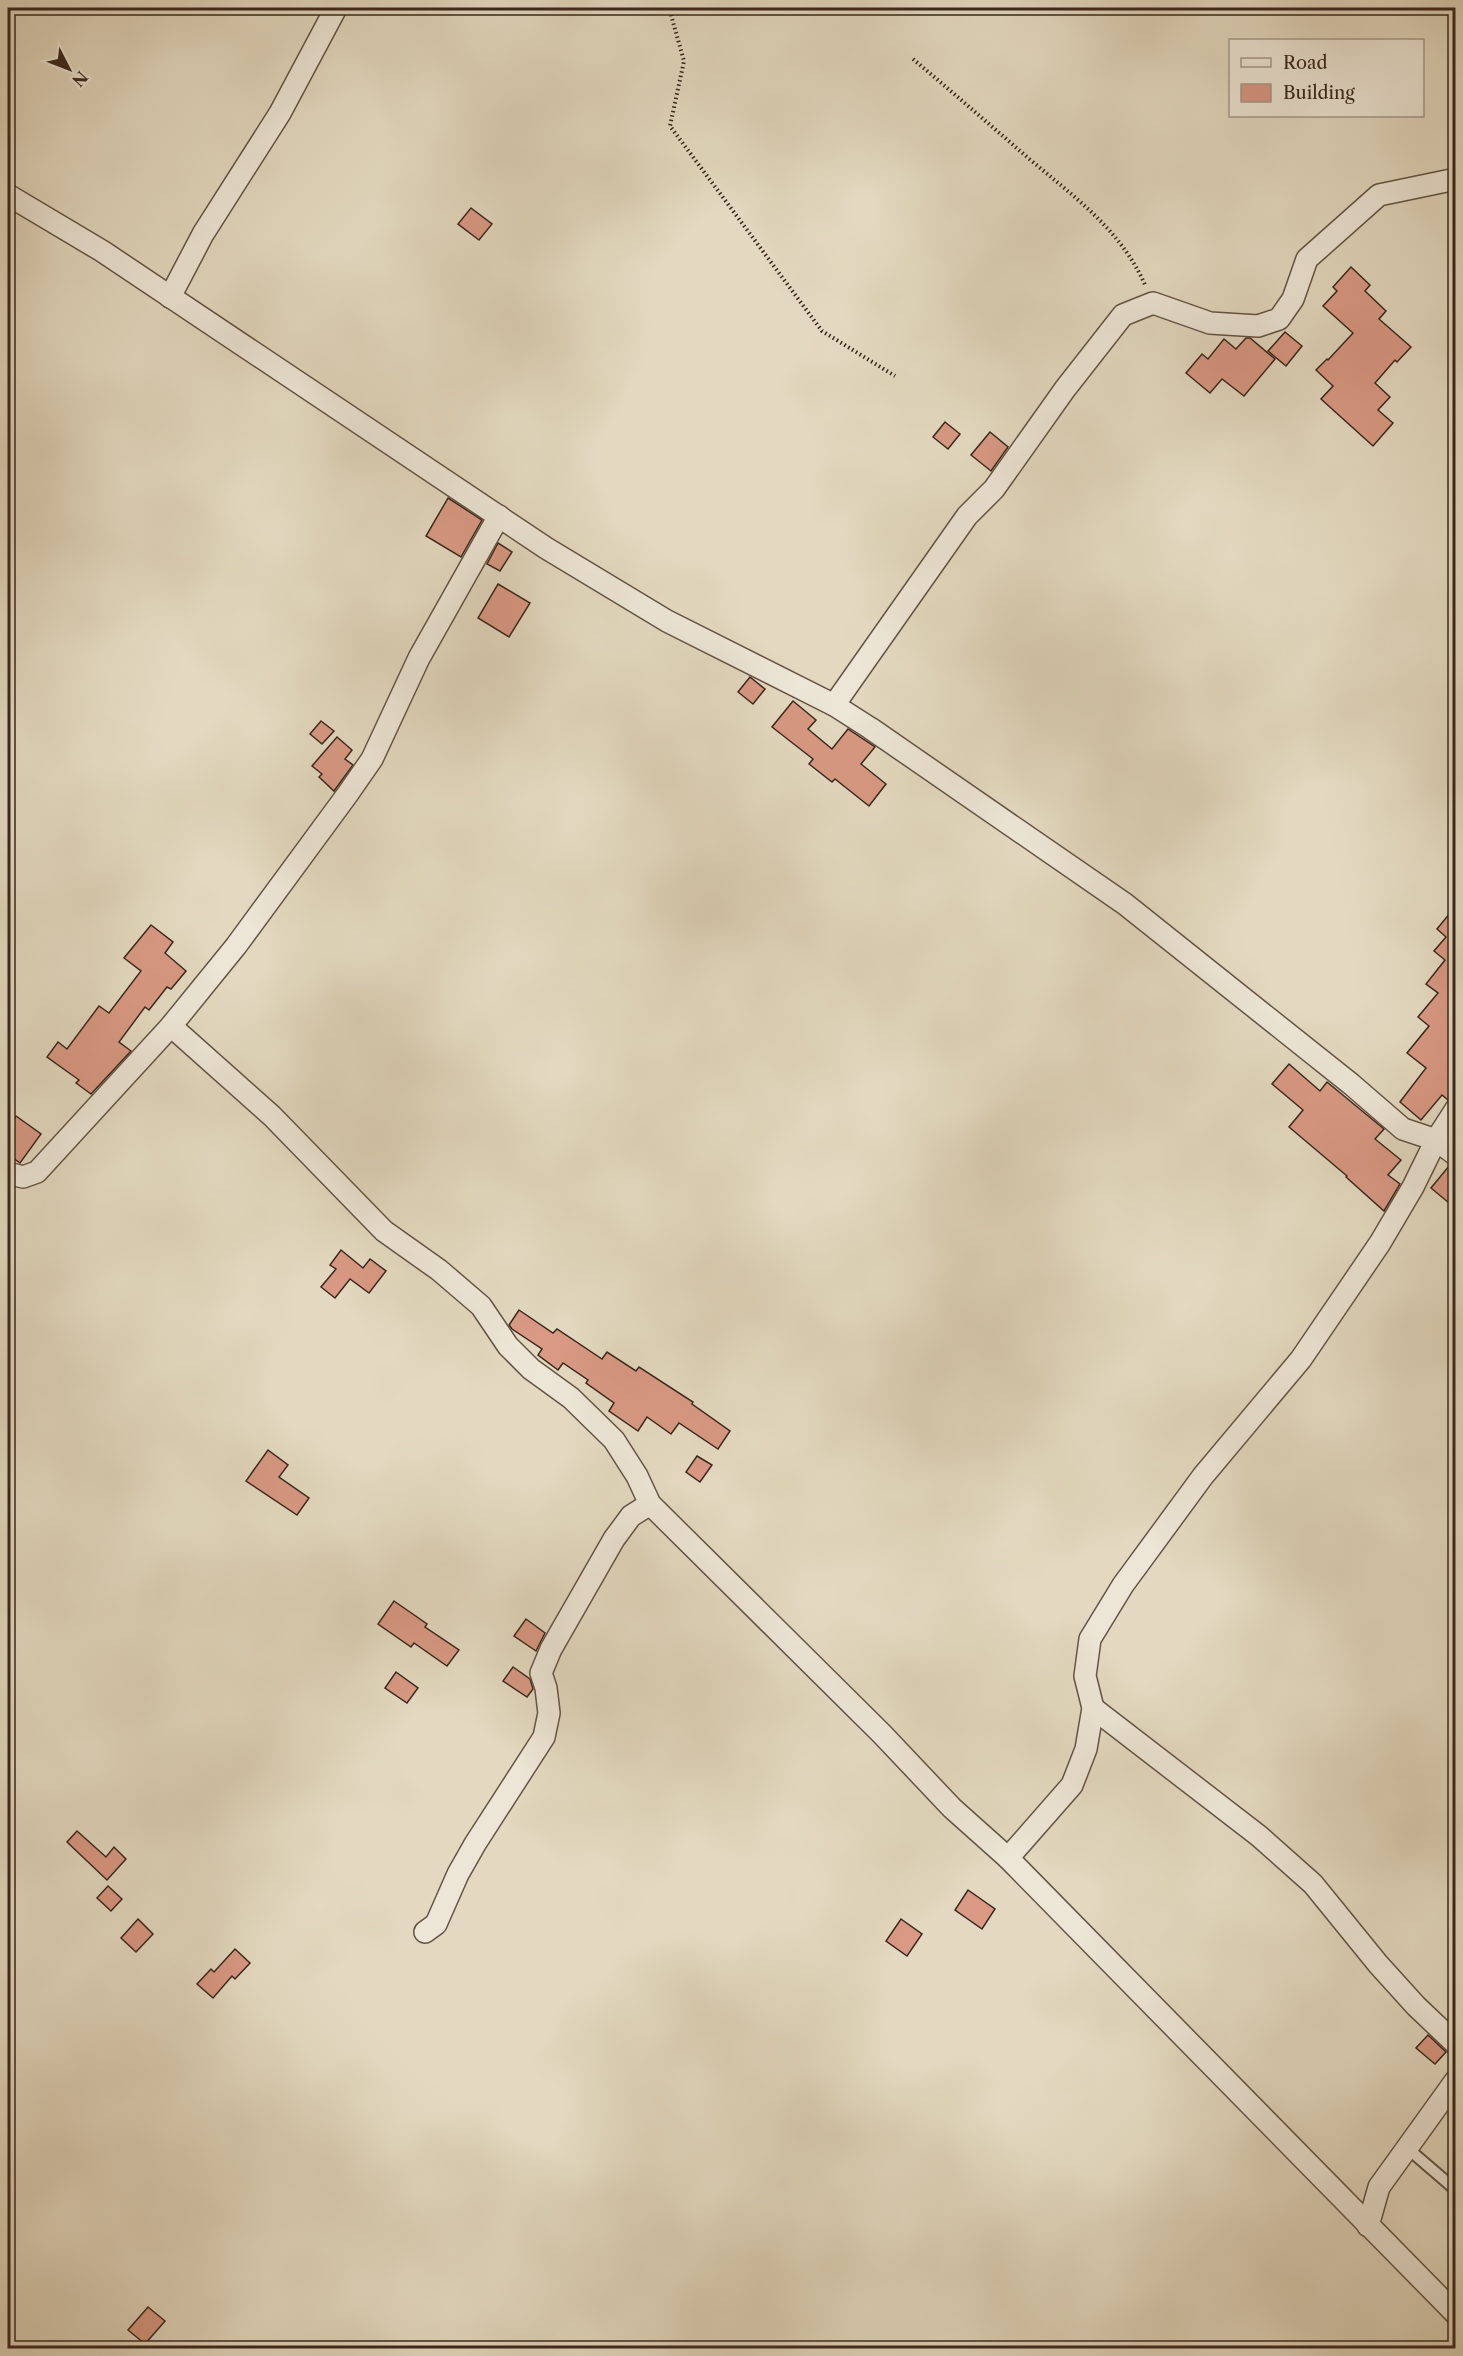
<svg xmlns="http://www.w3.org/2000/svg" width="1463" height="2356" font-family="'Libre Caslon Text',serif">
  <rect width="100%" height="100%" fill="#e3d9c0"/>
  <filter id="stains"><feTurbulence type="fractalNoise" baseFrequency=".00333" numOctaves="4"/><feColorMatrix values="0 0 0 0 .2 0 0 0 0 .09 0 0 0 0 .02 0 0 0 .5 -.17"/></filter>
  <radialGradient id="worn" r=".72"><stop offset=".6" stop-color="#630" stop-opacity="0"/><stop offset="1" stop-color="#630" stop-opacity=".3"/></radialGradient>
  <g fill="#d99984" stroke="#39271c" stroke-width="1.5">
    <polygon points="471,208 492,224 479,240 458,224"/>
    <polygon points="1351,267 1370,285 1365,291 1386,311 1379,319 1411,347 1397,362 1395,360 1375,383 1390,397 1378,410 1393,423 1373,446 1321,399 1333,386 1316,370 1327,359 1328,360 1353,333 1323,306 1337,291 1333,287"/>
    <polygon points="1285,332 1302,346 1286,366 1268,351"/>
    <polygon points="1246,338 1250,338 1275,359 1244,396 1222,379 1210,393 1186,373 1202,354 1208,359 1224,339 1236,349"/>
    <polygon points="945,422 960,434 948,449 933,437"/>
    <polygon points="990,432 1008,447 991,471 971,455"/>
    <polygon points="448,498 482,520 461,557 426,536"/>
    <polygon points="498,543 512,552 500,571 487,564"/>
    <polygon points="498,584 530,603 509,637 478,618"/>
    <polygon points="750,677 765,689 753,704 738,692"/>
    <polygon points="793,701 816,720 808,729 832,749 848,729 875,747 861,764 886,784 869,806 835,779 832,782 809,764 813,759 772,727"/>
    <polygon points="321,721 334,731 322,744 310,734"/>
    <polygon points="337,737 352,750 345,759 353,765 334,791 319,777 322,774 312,766"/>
    <polygon points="1455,907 1455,1092 1448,1100 1442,1095 1421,1120 1400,1102 1426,1068 1407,1053 1429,1026 1418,1017 1438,993 1426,984 1445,960 1434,951 1446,937 1437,929"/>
    <polygon points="151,925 173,942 165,953 186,971 171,989 167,987 149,1010 145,1007 119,1042 131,1051 91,1094 76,1083 79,1080 47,1057 58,1042 67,1049 99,1006 109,1013 141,971 124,958"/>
    <polygon points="1289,1064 1320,1091 1327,1082 1384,1129 1375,1139 1401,1160 1388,1175 1400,1184 1384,1211 1346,1177 1347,1176 1289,1127 1303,1110 1272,1084"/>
    <polygon points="16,1116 41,1134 20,1163 8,1154 8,1127"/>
    <polygon points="1449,1166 1455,1168 1455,1208 1431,1188"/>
    <polygon points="341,1250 363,1268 370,1259 386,1271 369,1293 350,1279 335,1298 321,1287 336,1269 330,1265"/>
    <polygon points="519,1310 553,1333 557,1329 602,1359 607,1352 636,1371 639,1367 693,1402 692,1404 730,1431 718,1449 679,1423 671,1434 647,1417 638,1431 609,1411 614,1403 586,1383 588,1380 563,1363 558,1370 538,1355 542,1349 512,1329 509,1325"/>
    <polygon points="268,1450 288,1465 279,1477 309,1498 297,1515 246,1481"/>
    <polygon points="697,1456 712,1465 700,1482 686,1472"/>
    <polygon points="394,1601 427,1624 425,1627 459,1650 447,1666 414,1643 411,1647 378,1624"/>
    <polygon points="526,1619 545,1633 536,1651 514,1636"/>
    <polygon points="513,1667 530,1679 533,1689 527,1697 503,1681"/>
    <polygon points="396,1672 418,1688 407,1703 385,1688"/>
    <polygon points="77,1831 106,1857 114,1847 126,1859 107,1880 67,1842"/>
    <polygon points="108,1886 122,1899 111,1911 97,1898"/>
    <polygon points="968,1890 995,1909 982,1929 955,1910"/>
    <polygon points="138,1919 153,1934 136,1952 121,1938"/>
    <polygon points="901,1919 922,1934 907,1956 886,1941"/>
    <polygon points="235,1949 250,1963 235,1979 232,1976 213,1998 197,1984 211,1969 214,1972"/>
    <polygon points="1428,2035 1446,2052 1435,2064 1416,2048"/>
    <polygon points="148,2307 165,2321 145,2344 128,2330"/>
  </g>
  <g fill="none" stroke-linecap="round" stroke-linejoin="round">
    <defs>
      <polyline id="lane" points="1406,2147 1456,2190"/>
      <g id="street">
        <polyline points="8,195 102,251 546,548 667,621 834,705 870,728 1125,904 1351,1084 1403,1129 1436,1140 1456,1155"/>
        <polyline points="170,297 203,234 280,113 336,8"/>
        <polyline points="834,705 967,516 994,489 1065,389 1123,315 1153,303 1210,323 1258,326 1279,319 1293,299 1307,259 1379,195 1456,179"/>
        <polyline points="171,1026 272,1116 384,1231 439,1270 481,1306 508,1346 531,1369 571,1398 614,1440 637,1476 650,1504 882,1734 952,1808 1008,1858 1456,2314"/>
        <polyline points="8,1173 23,1177 37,1172 171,1026 236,946 347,795 372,759 419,658 499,516"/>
        <polyline points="1093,1708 1259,1836 1313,1884 1378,1964 1416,2006 1456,2044"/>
        <polyline points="1008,1858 1072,1785 1086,1749 1093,1708 1085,1676 1090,1639 1123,1585 1203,1476 1301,1359 1380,1243 1413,1187 1436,1140 1456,1109"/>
        <polyline points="425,1932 436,1924 458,1874 475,1844 544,1737 549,1713 546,1688 541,1673 551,1649 614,1539 631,1516 650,1504"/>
        <polyline points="1368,2226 1379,2187 1456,2080"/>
      </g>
    </defs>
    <use href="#lane" stroke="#645445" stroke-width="14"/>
    <use href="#street" stroke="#645445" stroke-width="24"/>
    <g stroke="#39271c" stroke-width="4" stroke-dasharray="1.5 3" stroke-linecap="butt">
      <polyline points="665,8 671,15 684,61 670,126 822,331 895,376"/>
      <path d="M913,59C951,91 989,124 1027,157C1074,197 1121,229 1146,287"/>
    </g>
    <use href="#lane" stroke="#ede6d6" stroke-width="10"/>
    <use href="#street" stroke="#ede6d6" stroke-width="21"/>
  </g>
  <rect width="1463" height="2356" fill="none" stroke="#e3d9c0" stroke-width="30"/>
  <rect x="9" y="9" width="1445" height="2338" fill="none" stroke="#39271c" stroke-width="3"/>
  <rect x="15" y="15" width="1433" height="2326" fill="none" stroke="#39271c" stroke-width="1.5"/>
  <rect x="1229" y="39" width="195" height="78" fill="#ede6d6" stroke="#a59a8c" stroke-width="1.5"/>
  <rect x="1241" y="58" width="30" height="9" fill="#ede6d6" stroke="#a59a8c" stroke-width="1.5"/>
  <text x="1283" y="69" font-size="18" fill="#39271c">Road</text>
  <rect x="1241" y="84" width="30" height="18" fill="#d99984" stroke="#a59a8c" stroke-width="1.5"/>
  <text x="1283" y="99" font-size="18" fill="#39271c">Building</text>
  <g transform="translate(69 69) rotate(132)" stroke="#ede6d6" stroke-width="4.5" paint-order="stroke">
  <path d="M0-4.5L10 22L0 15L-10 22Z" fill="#39271c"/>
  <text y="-9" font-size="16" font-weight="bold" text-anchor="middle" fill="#39271c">N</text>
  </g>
  <rect width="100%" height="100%" filter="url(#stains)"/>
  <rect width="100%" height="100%" fill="url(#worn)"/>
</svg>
